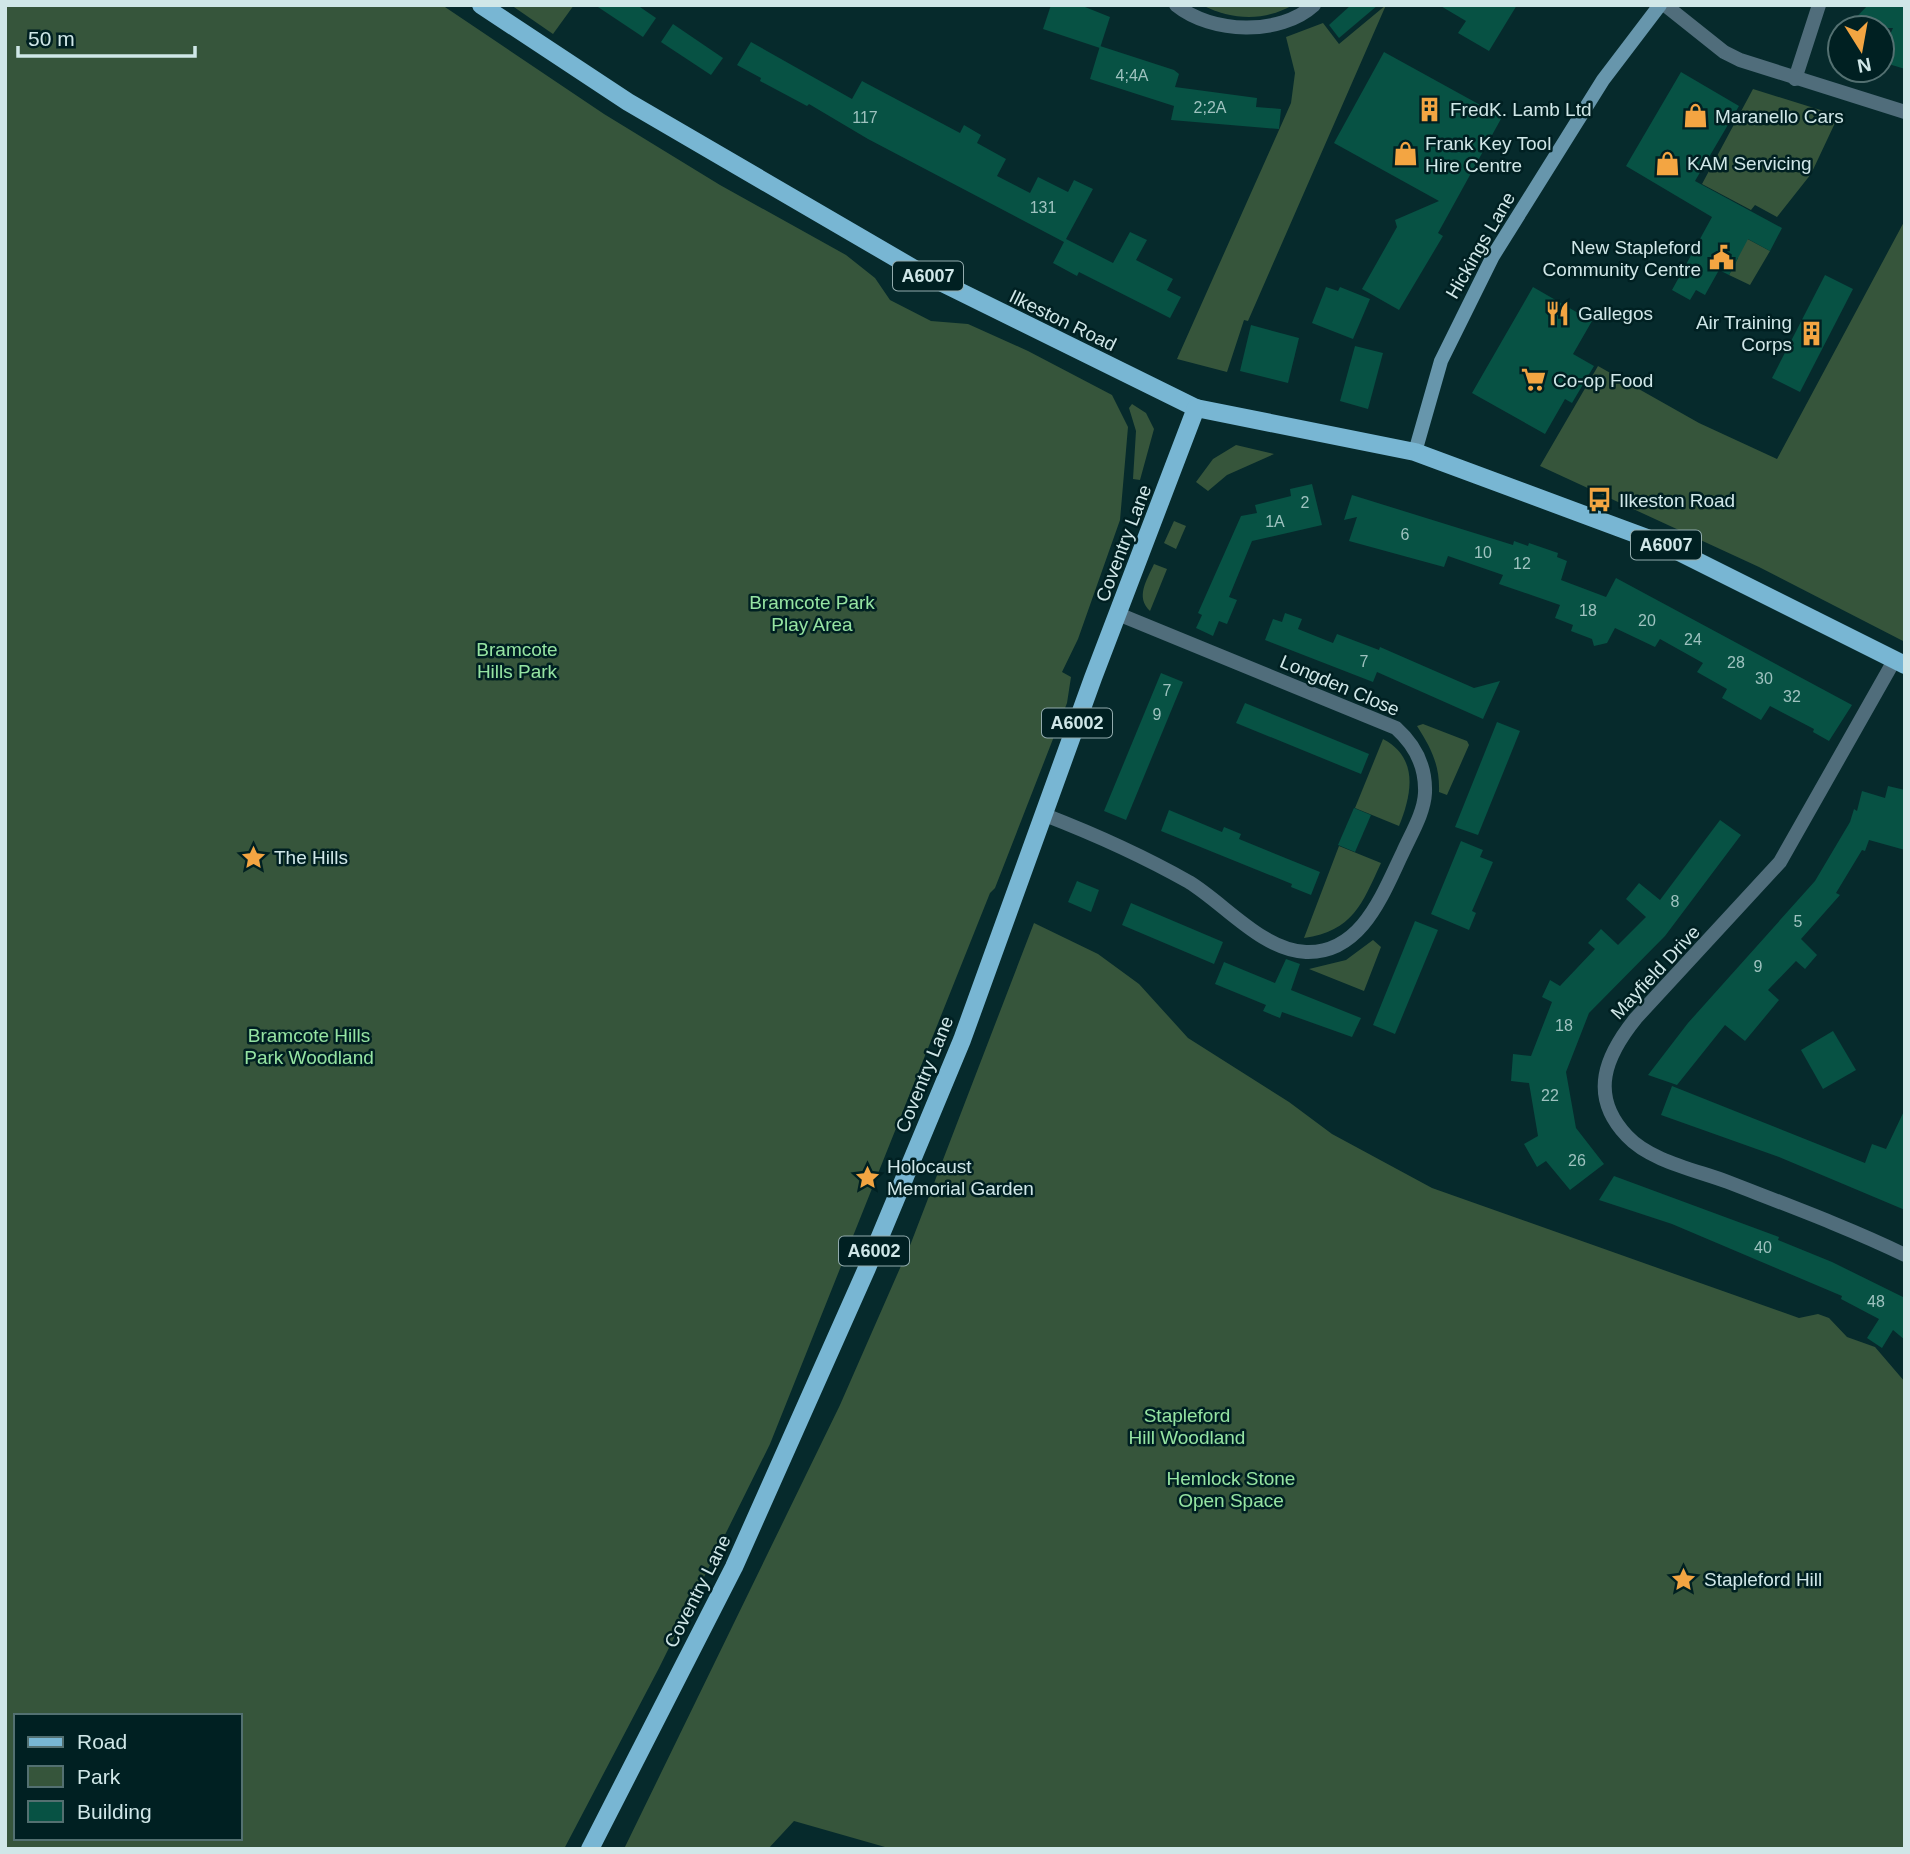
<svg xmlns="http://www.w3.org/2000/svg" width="1910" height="1854" font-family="Arial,sans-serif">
  <rect width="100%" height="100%" fill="#062a2c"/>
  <g fill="#36553b" fill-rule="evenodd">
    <path d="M5,5H442L604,114L720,185L846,255L875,278L890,300L931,321L968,324L1028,351L1112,395L1128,427L1120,520L1078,639L1062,672L1071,677L1067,703L995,888L990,893L770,1444L659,1668L564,1849H5ZM16,1716H240V1838H16Z"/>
    <polygon points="511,5 574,5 553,34"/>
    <path d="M1202,5H1293C1263,22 1232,20 1202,5Z"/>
    <polygon points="1386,5 1248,321 1244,320 1227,372 1177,359 1291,103 1295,73 1286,37 1323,23 1339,44"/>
    <polygon points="1753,89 1830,113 1835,123 1811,174 1777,217 1755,205 1751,210 1702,184"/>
    <polygon points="1905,220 1905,642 1759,567 1540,466 1598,366 1699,423 1777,459"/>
    <polygon points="1740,235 1770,251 1750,285 1729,275 1738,258 1730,253"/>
    <polygon points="1132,404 1146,413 1154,429 1140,480 1133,479 1136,431 1129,408"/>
    <polygon points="1236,445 1274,454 1227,475 1208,491 1196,482 1213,459"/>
    <polygon points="1174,521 1186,526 1176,549 1164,543"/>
    <path d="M1154,564L1167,569L1150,611C1135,597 1147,580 1154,564Z"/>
    <path d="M1423,724L1467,741L1469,745L1447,795L1439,792C1440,765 1431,748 1417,726Z"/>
    <path d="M1383,739C1419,758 1412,794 1399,826L1355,808Z"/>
    <path d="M1339,846L1381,863C1362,904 1353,931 1304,938Z"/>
    <polygon points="1034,923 1098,954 1139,984 1188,1038 1289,1102 1332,1134 1432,1188 1799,1318 1818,1314 1829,1318 1847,1337 1875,1347 1905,1382 1905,1849 892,1849 794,1821 768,1849 624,1849 840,1405 911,1243"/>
    <polygon points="1373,940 1381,947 1364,991 1309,969 1346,960"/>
  </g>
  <g fill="#075244">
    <polygon points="595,5 637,5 656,18 643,37"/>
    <polygon points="1051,5 1080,5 1110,17 1100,48 1043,29"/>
    <polygon points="1351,5 1378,5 1339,38 1329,25"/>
    <polygon points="1439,5 1517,5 1489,51 1458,33 1466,21"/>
    <polygon points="1868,5 1905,5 1905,69 1882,62 1882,53 1893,28 1846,28"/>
    <polygon points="673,24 723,58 711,75 661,42"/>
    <polygon points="751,42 852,99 862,81 960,133 964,125 981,135 977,143 1006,159 997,176 1030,193 1038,177 1068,192 1074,180 1093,189 1066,239 1113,263 1130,232 1147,240 1136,260 1173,279 1167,290 1181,297 1170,318 1079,272 1077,276 1053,263 1064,242 868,139 809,104 807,106 760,81 761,78 737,65"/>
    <polygon points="1100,46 1174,70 1179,74 1175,87 1257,98 1256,107 1281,109 1279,129 1171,120 1174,106 1090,79"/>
    <polygon points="1384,52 1502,117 1438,233 1443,236 1399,310 1362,289 1397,227 1395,220 1439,201 1334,143"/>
    <polygon points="1681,72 1739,106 1695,181 1782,228 1770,251 1748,239 1729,275 1719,270 1705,295 1696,290 1690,300 1672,290 1712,217 1626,166"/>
    <polygon points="1825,275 1853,289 1800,392 1772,378"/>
    <polygon points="1326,287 1338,291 1340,287 1370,299 1353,339 1312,323"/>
    <polygon points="1533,287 1592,321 1573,354 1594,366 1572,403 1565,399 1545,434 1472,393"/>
    <polygon points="1251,325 1299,338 1288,383 1240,371"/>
    <polygon points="1355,346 1383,353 1368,409 1340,401"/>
    <polygon points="1312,484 1322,525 1252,541 1229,597 1237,600 1227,624 1219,621 1213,636 1196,628 1202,615 1198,613 1241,516 1257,513 1255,505 1291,496 1290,489"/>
    <polygon points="1352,495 1513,545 1514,541 1528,546 1529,543 1558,553 1557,557 1567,561 1561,580 1606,597 1616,578 1852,705 1829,741 1813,732 1814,729 1770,706 1761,720 1722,698 1727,689 1697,672 1703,663 1660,639 1655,647 1615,628 1607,643 1594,646 1592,639 1571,631 1573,625 1555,618 1560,605 1499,584 1503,575 1448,556 1444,567 1349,541 1357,517 1344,520"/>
    <polygon points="1285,613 1302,619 1298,629 1333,643 1337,634 1379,650 1380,647 1474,688 1500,681 1483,719 1377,672 1373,682 1265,640 1273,619 1282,622"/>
    <polygon points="1161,673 1183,682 1126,820 1104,811"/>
    <polygon points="1245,703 1369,754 1361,774 1236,723"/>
    <polygon points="1497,722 1520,731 1478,835 1455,827"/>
    <polygon points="1888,786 1905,790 1905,850 1869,840 1865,851 1862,850 1836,893 1840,895 1801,939 1817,955 1805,969 1796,961 1768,990 1779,1000 1745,1041 1725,1025 1677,1085 1648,1075 1688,1023 1815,881 1850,822 1854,809 1857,811 1862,791 1885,798"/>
    <polygon points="1354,808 1371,815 1355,852 1338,845"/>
    <polygon points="1169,810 1222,832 1224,827 1241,834 1239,839 1320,872 1311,895 1291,887 1292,884 1161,831"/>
    <polygon points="1720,820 1741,835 1665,936 1589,1013 1566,1072 1576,1128 1604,1164 1570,1190 1546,1161 1537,1167 1524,1144 1538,1136 1529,1083 1511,1081 1513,1054 1531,1056 1552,1002 1542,997 1550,980 1560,986 1595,949 1588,943 1601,929 1618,945 1646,917 1626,899 1639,883 1660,900"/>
    <polygon points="1461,841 1483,850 1480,857 1493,862 1472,911 1476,913 1469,930 1431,914"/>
    <polygon points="1077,881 1099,890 1091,912 1068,902"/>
    <polygon points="1131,903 1223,942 1214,964 1122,925"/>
    <polygon points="1415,921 1438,930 1395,1034 1373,1025"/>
    <polygon points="1286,959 1300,964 1291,990 1361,1018 1352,1037 1282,1012 1280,1018 1263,1011 1266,1005 1215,984 1224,962 1275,983"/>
    <polygon points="1833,1031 1856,1070 1823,1089 1801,1050"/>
    <polygon points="1672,1086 1865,1163 1872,1144 1886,1149 1905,1109 1905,1210 1779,1157 1661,1115"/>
    <polygon points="1614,1176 1779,1237 1778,1240 1832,1262 1905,1298 1905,1340 1893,1330 1882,1348 1867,1338 1879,1319 1841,1299 1842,1296 1672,1224 1599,1200"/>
  </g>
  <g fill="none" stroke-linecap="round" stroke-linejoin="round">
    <g stroke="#506d7b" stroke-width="14">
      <path d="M1176,5C1212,34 1280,36 1314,5"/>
      <polyline points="1795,79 1819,5"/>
      <path d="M1895,659L1780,862L1636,1018C1606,1055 1588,1095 1627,1136C1650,1161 1696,1170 1728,1182C1787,1205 1847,1227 1905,1255"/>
      <path d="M1045,815C1094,834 1143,856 1189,882C1225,904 1262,950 1306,952C1362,954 1383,893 1403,852C1411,834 1424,813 1425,793C1426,767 1415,745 1396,728L1118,614"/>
    </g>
    <polyline stroke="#506d7b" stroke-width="14" points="1665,5 1724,52 1740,60 1905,112"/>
    <polyline stroke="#6796ac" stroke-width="14" points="1415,452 1441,361 1493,256 1603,80 1660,5"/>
    <g stroke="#78b6d3" stroke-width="18">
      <polyline points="481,5 628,102 918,271 1196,408 1415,452 1663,544 1905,665"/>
      <polyline points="590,1849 734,1567 867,1268 962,1040 1093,678 1196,408"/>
    </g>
  </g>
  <defs>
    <symbol id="building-bare" viewBox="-9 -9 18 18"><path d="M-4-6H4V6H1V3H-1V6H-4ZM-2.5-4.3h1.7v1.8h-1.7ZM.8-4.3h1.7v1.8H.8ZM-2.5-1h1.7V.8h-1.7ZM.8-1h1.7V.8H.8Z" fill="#f3a542" stroke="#002022" stroke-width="2.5" paint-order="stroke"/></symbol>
    <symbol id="shop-bare" viewBox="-9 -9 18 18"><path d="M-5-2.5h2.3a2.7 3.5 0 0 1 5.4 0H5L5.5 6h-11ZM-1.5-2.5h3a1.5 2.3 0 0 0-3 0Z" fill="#f3a542" stroke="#002022" stroke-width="2.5" paint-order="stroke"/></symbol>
    <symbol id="civic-bare" viewBox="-9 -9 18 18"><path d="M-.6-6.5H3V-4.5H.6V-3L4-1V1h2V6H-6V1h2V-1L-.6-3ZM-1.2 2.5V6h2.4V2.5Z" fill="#f3a542" stroke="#002022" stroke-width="2.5" paint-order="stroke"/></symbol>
    <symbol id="restaurant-bare" viewBox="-9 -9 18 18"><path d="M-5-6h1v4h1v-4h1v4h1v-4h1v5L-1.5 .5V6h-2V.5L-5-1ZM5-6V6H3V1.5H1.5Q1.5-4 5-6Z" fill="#f3a542" stroke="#002022" stroke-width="2.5" paint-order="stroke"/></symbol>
    <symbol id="supermarket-bare" viewBox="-9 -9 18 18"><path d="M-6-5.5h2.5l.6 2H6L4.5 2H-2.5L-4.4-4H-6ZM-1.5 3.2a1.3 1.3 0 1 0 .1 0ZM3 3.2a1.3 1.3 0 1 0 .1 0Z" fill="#f3a542" stroke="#002022" stroke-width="2.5" paint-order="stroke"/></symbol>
    <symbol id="bus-bare" viewBox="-9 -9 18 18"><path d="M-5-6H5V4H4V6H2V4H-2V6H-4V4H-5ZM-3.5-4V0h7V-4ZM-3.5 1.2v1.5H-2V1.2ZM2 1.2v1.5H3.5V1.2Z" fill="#f3a542" stroke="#002022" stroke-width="2.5" paint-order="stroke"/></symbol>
    <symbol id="sight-bare" viewBox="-9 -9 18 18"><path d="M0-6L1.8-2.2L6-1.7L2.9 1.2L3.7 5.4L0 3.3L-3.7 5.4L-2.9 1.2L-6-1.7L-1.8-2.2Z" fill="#f3a542" stroke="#002022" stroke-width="2.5" paint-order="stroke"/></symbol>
  </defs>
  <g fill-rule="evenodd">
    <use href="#building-bare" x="1412" y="92" width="35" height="35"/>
    <use href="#shop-bare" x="1678" y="98" width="35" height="35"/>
    <use href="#shop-bare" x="1388" y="136" width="35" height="35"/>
    <use href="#shop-bare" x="1650" y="146" width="35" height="35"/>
    <use href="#civic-bare" x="1704" y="240" width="35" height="35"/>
    <use href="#restaurant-bare" x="1540" y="296" width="35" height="35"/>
    <use href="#building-bare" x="1794" y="316" width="35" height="35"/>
    <use href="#supermarket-bare" x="1516" y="362" width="35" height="35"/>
    <use href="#bus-bare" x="1582" y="482" width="35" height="35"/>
    <use href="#sight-bare" x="236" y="840" width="35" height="35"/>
    <use href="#sight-bare" x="850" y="1160" width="35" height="35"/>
    <use href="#sight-bare" x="1666" y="1562" width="35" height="35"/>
  </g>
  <g text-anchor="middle" stroke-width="5" stroke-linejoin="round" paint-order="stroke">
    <g font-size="16" fill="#9ec2bf">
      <text x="1132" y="81">4;4A</text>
      <text x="1210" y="113">2;2A</text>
      <text x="865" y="123">117</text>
      <text x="1043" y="213">131</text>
      <text x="1305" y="508">2</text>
      <text x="1275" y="527">1A</text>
      <text x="1405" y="540">6</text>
      <text x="1483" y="558">10</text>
      <text x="1522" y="569">12</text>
      <text x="1588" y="616">18</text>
      <text x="1647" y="626">20</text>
      <text x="1693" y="645">24</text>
      <text x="1364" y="667">7</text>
      <text x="1736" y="668">28</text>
      <text x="1764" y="684">30</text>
      <text x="1167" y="696">7</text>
      <text x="1792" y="702">32</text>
      <text x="1157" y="720">9</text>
      <text x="1675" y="907">8</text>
      <text x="1798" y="927">5</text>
      <text x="1758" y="972">9</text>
      <text x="1564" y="1031">18</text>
      <text x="1550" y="1101">22</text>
      <text x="1577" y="1166">26</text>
      <text x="1763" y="1253">40</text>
      <text x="1876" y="1307">48</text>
    </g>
    <g fill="#002022" stroke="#92abad" stroke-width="2">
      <rect x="893" y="261.5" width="70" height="29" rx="5"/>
      <rect x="1631" y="530.5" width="70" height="29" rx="5"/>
      <rect x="1042" y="708.5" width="70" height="29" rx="5"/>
      <rect x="839" y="1236.5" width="70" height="29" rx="5"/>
    </g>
    <g font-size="18" font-weight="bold" fill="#d0e7e8">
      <text x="928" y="282">A6007</text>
      <text x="1666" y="551">A6007</text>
      <text x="1077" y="729">A6002</text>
      <text x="874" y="1257">A6002</text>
    </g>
    <g font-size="19" fill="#d0e7e8" stroke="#002022" text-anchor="start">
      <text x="1450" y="116">FredK. Lamb Ltd</text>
      <text x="1715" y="123">Maranello Cars</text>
      <text x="1425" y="150">Frank Key Tool<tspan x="1425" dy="22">Hire Centre</tspan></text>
      <text x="1687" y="170">KAM Servicing</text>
      <text x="1701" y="254" text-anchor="end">New Stapleford<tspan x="1701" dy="22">Community Centre</tspan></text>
      <text x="1578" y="320">Gallegos</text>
      <text x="1792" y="329" text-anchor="end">Air Training<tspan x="1792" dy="22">Corps</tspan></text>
      <text x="1553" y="387">Co-op Food</text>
      <text x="1619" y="507">Ilkeston Road</text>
      <text x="274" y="864">The Hills</text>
      <text x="887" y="1173">Holocaust<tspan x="887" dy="22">Memorial Garden</tspan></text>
      <text x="1704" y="1586">Stapleford Hill</text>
    </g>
    <g font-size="19" fill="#d0e7e8" stroke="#002022">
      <text transform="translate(1480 245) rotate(-60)" y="7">Hickings Lane</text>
      <text transform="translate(1063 320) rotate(26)" y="7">Ilkeston Road</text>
      <text transform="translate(1123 543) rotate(-69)" y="7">Coventry Lane</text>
      <text transform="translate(1340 685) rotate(23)" y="7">Longden Close</text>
      <text transform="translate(1655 972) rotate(-47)" y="7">Mayfield Drive</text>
      <text transform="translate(924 1074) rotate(-68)" y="7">Coventry Lane</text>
      <text transform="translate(697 1591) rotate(-63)" y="7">Coventry Lane</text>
    </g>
    <g font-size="19" fill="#95e4a2" stroke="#002022">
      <text x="812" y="609">Bramcote Park<tspan x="812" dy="22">Play Area</tspan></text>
      <text x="517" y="656">Bramcote<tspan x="517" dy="22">Hills Park</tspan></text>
      <text x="309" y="1042">Bramcote Hills<tspan x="309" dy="22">Park Woodland</tspan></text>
      <text x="1187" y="1422">Stapleford<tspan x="1187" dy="22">Hill Woodland</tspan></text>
      <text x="1231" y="1485">Hemlock Stone<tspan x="1231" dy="22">Open Space</tspan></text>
    </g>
  </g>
  <rect width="1910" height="1854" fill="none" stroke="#d0e7e8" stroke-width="14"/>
  <rect x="14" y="1714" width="228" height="126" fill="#002022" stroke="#537071" stroke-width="2"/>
  <rect x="28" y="1737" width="35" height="10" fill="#78b6d3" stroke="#537071" stroke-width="2"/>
  <text x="77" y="1749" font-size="21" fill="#d0e7e8">Road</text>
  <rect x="28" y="1766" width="35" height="21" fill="#36553b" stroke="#537071" stroke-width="2"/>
  <text x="77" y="1784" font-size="21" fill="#d0e7e8">Park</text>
  <rect x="28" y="1801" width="35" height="21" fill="#075244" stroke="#537071" stroke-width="2"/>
  <text x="77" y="1819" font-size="21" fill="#d0e7e8">Building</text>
  <g transform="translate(1861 49) rotate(169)"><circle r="33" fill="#002022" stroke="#537071" stroke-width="2"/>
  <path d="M0-5L12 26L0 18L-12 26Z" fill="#f3a542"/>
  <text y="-10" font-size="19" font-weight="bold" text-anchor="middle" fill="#d0e7e8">N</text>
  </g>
  <path d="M18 46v10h177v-10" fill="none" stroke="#d0e7e8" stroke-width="3.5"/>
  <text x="28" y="46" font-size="21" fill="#d0e7e8" stroke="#002022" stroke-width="5" paint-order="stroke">50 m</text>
</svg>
